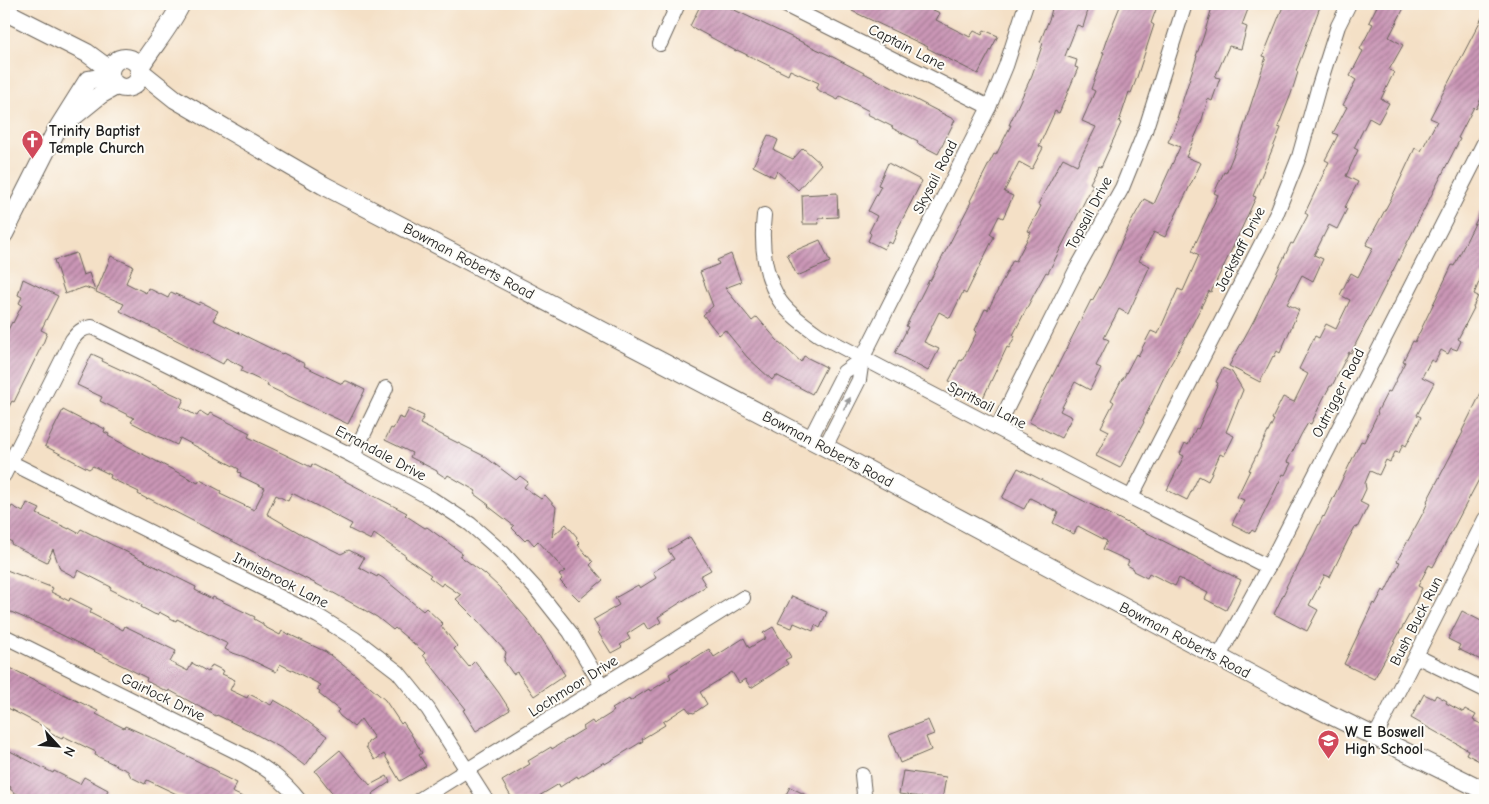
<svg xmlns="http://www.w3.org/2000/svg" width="1489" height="804" font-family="'Comic Neue',sans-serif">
  <defs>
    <pattern id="building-hatch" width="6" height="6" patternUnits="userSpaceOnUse" patternTransform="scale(1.25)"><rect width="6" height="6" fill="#ca96b6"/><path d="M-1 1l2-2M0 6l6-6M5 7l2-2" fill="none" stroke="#a37a93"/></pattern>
  </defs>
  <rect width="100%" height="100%" fill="#fdfcf7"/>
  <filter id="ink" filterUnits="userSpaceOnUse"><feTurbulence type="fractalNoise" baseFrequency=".02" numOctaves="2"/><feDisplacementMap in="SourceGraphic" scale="10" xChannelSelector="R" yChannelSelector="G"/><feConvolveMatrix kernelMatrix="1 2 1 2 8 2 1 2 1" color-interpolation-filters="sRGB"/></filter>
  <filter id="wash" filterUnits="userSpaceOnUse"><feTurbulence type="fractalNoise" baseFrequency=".0096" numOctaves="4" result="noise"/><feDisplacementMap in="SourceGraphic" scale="20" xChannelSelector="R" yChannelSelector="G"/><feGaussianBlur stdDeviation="1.12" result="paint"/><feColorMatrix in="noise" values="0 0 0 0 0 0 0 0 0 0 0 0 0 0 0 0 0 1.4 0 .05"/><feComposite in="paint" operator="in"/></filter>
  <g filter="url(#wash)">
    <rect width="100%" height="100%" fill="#f4e0c6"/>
    <g id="blocks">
      <g fill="url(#building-hatch)">
        <polygon points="701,4 722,4 829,55 955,120 938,154 917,143 918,141 892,128 893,127 867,114 869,111 840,96 838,100 816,89 819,83 790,70 788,75 737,50 736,51 690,26"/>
        <polygon points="855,4 920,4 940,13 936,20 970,37 974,31 982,35 984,30 998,36 978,74 927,48 928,47 852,11"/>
        <polygon points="1053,4 1090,4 1083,27 1077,25 1065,56 1077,60 1075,67 1078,68 1059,113 1055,111 1039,146 1043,148 1032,169 1019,162 1004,192 1013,196 1003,218 999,216 990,234 994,237 966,294 963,292 950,318 939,312 924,342 939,349 928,371 895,353 908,327 906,326 929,280 930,281 971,202 970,201 994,154 996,155 1011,125 1009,125 1032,75 1043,43 1040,42 1050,17"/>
        <polygon points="1121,4 1158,4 1151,23 1154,25 1136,80 1131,93 1129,92 1119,122 1121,123 1101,167 1099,166 1090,183 1093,185 1048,273 1046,272 1033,296 1013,335 1015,336 1009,348 1007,347 983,398 949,381 960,360 962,361 977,332 975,330 985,309 988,310 1013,260 1016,261 1031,232 1028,231 1041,206 1038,204 1059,165 1063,158 1077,165 1096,127 1082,121 1095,91 1091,89 1104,53 1102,53 1107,38"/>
        <polygon points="1213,4 1250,4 1242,25 1247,27 1241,49 1229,46 1215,77 1220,78 1212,101 1208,99 1201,123 1186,157 1201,163 1165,237 1154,232 1139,261 1150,266 1128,314 1119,309 1104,338 1109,340 1096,366 1101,368 1090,390 1075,382 1060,411 1072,417 1061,438 1029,422 1091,300 1092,301 1106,276 1130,224 1144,199 1154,204 1180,147 1168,142 1179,118 1177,118 1197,56 1196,56 1203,38"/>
        <polygon points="1284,4 1321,4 1296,71 1298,72 1291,94 1278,127 1281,128 1253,196 1256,197 1234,245 1211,292 1209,291 1184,341 1169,367 1143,421 1144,422 1120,468 1096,456 1109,431 1101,427 1114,402 1111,400 1122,379 1123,379 1136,354 1138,356 1151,331 1158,334 1178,289 1183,291 1199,255 1192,251 1218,195 1214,193 1224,172 1226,173 1240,139 1266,57 1263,56"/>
        <polygon points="1378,4 1406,4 1389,37 1403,45 1389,70 1394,72 1381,99 1389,103 1378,123 1369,118 1354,148 1358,150 1346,176 1358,182 1345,207 1347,209 1337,229 1329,225 1314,255 1323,259 1313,281 1302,275 1287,304 1299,310 1280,353 1277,351 1274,357 1273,356 1260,382 1229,366 1254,320 1291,243 1293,244 1308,215 1305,213 1329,162 1325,160 1338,135 1333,133 1347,107 1343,105 1356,80 1350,76 1363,51 1360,49 1373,24 1369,22"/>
        <polygon points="1485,12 1485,90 1476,109 1474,107 1458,138 1460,139 1351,353 1349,352 1332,386 1330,386 1322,401 1311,424 1308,423 1302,433 1287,462 1291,463 1285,475 1283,474 1255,532 1252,530 1250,533 1232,524 1244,500 1237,497 1250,470 1249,470 1274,420 1272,419 1283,397 1294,402 1308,374 1299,369 1315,336 1319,338 1326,324 1336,329 1350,300 1340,295 1351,273 1358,277 1373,248 1366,245 1391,199 1415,148 1421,151 1437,121 1430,118"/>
        <polygon points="768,135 778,140 774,150 793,159 803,148 821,164 798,190 777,171 774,177 753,166"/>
        <polygon points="888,163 922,181 896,232 897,233 892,244 888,242 884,249 868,241 871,234 869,232 877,216 868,211 881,186 878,185"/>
        <polygon points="837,193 838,217 818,218 819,224 803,224 802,195"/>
        <polygon points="1485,203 1485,277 1482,275 1474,294 1478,296 1473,307 1474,308 1458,339 1461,341 1457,350 1451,348 1448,354 1441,350 1435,362 1431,360 1422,377 1434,383 1417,415 1421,417 1406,446 1403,444 1399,453 1395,452 1390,462 1386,460 1379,475 1370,471 1365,483 1366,489 1360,502 1368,506 1357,528 1355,527 1348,540 1330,577 1325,575 1309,605 1318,610 1307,631 1274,614 1287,587 1286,587 1293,573 1295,572 1323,516 1324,517 1361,441 1364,442 1378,413 1377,412 1388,391 1390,392 1405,362 1403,361 1413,341 1415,342 1452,265 1454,266"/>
        <polygon points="820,240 830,262 797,276 787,254"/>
        <polygon points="76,253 83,275 89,273 95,291 85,287 65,294 54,260"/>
        <polygon points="731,254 741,282 725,288 752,321 757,317 777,340 801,362 804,356 826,367 812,394 776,375 772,380 747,357 725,330 719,335 703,315 713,306 700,272 719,264 717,260"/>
        <polygon points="111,256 133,266 126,283 146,293 148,288 168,298 171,292 199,305 200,302 218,311 213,320 282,354 283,353 305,364 304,366 342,384 344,381 347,381 365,390 348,424 267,386 268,384 241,371 243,367 226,358 223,364 120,311 124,304 96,292"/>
        <polygon points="23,279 58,296 41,330 47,333 44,341 14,402 12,401 4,416 4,330 7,332 12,322 13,323 22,305 19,303 22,297 18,295"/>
        <polygon points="92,354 103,359 102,361 184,399 180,407 197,416 200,411 208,416 210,413 250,433 248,437 311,467 312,464 407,513 405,515 425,528 427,527 462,553 460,556 485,574 500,588 527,619 539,637 540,636 565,675 534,696 517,672 513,674 504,661 506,652 477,620 456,599 461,595 443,583 441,586 429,577 431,575 405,557 406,556 374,534 371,540 349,529 352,524 292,493 288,501 276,495 267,514 303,535 341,554 349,550 364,558 359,567 377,577 378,575 383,578 423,611 426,608 443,624 441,626 457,646 454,649 469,667 475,661 499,693 510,710 476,731 463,710 466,709 423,655 425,653 395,628 393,630 377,617 330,591 148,498 147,499 138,494 139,492 110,478 111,475 93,466 89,469 45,446 63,410 90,424 93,423 105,429 104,432 109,434 108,436 198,483 200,480 221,491 220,494 254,510 265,488 240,476 241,473 238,472 239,469 180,438 177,445 152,433 131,422 134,418 100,401 102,397 77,385"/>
        <polygon points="1223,368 1232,372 1243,390 1226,432 1234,436 1224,456 1220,454 1208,481 1199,476 1187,500 1167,490 1184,456 1180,454 1185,443 1188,445 1196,428 1198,429 1218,383 1216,382"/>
        <polygon points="1485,385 1485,468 1433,567 1429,565 1418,586 1422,588 1413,608 1374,679 1344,664 1373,603 1375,605 1383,590 1385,592 1400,562 1397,561 1423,513 1428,502 1427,501 1463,432 1462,431"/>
        <polygon points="409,409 424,416 420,424 484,456 516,480 520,476 528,482 524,487 541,499 545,495 556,507 552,537 566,524 577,537 576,539 580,543 578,545 593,562 590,565 603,580 579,600 560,581 562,579 559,575 565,571 538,541 534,545 528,538 525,541 512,528 514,526 488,506 489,505 474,494 476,491 448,475 446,478 437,472 437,471 410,457 412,453 385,440 391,428 393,429 399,417 404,419"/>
        <polygon points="1018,468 1241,580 1226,610 1205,599 1208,593 1179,578 1175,586 1149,573 1147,578 1133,571 1134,569 1127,565 1129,561 1103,549 1107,541 1078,526 1074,534 1053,523 1058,512 1030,498 1024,509 1002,498"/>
        <polygon points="27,503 40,509 37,514 69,529 69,528 78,533 81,529 196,587 195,590 212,599 213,597 255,617 254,619 263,624 263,626 280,635 282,631 326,652 357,676 385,700 401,724 403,722 411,734 422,753 419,755 426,766 400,781 384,754 375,760 366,747 368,742 374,738 361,719 354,727 340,716 337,712 339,710 319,694 320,692 317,690 321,685 280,664 276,672 245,657 230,652 225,649 228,644 177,619 176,621 159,612 157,615 154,614 141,607 142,605 110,589 111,587 78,570 75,577 60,569 53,549 47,562 11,544 12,542 4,538 4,521 12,506 23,512"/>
        <polygon points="690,537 711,570 700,576 706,586 658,617 661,622 648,630 644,623 627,634 630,639 620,645 622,647 611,653 598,632 600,631 593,620 619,605 615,598 638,585 640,588 656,578 653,572 674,559 668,550"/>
        <polygon points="4,569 53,588 51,592 69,601 70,598 92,609 90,613 123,630 125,626 176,651 170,662 188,671 192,663 208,672 212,665 224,671 222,674 235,680 230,690 247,698 249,694 271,705 274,700 295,712 327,736 305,766 283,749 248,730 217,715 216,716 169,690 168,692 146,681 147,678 48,628 4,609"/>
        <polygon points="792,596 827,612 820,628 815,625 813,631 794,623 792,628 778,623"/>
        <polygon points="1462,611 1485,623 1485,662 1458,649 1460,645 1448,639"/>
        <polygon points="773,627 791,657 785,660 788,664 751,688 745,679 739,683 732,672 700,692 707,704 694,713 690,712 686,707 663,722 665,725 642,739 643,741 605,764 604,762 578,778 577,776 560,787 559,784 539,796 542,800 513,800 502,781 530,764 528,761 551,747 552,749 584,729 583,727 592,721 594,724 610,714 614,711 612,709 629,699 630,701 649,689 650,691 671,678 669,674 709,649 714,657 744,638 749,648 766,638 763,633"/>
        <polygon points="4,665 98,711 96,714 124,728 125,726 150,737 219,772 218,774 237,783 232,792 249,800 189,800 147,780 145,784 131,777 128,771 95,755 96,752 63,736 62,739 49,733 50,730 4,706"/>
        <polygon points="1424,694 1434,699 1436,695 1447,701 1446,703 1463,712 1465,709 1476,715 1473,720 1485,726 1485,764 1466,754 1468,750 1411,718"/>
        <polygon points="928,720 934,734 926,737 931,750 900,763 889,735"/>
        <polygon points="4,748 53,773 54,771 80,784 84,777 108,790 103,800 32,800 15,793 10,789 11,787 4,783"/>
        <polygon points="340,750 370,785 387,776 390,782 372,794 376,800 338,800 315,771"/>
        <polygon points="903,771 946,777 942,800 899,794"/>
        <polygon points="790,787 816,800 783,800"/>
      </g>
    </g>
  </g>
  <g filter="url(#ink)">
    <use href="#blocks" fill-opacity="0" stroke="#686158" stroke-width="1"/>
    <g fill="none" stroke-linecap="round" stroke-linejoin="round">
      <defs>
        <g id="minor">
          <polyline points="783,4 989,107"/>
          <polyline points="660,44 678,4"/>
          <path d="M764,215C761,243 764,273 778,298C786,312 806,326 819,335L1077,470L1268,567"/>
          <polyline points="862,359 989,107 1006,66 1026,4"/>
          <polyline points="997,428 1076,270 1122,188 1145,131 1185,4"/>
          <polyline points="810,439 844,372 862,359 859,380 825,447"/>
          <polyline points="353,456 386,388"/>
          <polyline points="4,459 318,616 355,639 398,672 428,709 486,800"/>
          <path d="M4,475L72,340C78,332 82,328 92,327L353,456L432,499L470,524L503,553L536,589L570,632L602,686"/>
          <polyline points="1131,497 1276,215 1299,157 1318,89 1338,26 1349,4"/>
          <path d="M4,636L245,756C267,769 283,780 299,800"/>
          <polyline points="1416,656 1485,690"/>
          <polyline points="1218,658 1268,567 1485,141"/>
          <polyline points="1375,737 1485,519"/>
          <polyline points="419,800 743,598"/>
          <polyline points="862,800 864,794 862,775"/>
        </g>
        <g id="tertiary">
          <polyline points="4,11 87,53 110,70"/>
          <circle cx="125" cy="73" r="15"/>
          <path d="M140,67C153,46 170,27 181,4"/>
          <polyline points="140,71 175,99 323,185 825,447 1286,693 1485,791"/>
          <polyline points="68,121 100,95 116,86"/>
          <polyline points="4,234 56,131 88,80 110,76"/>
        </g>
      </defs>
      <use href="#minor" stroke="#686158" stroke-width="16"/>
      <use href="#tertiary" stroke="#686158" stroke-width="20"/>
      <use href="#minor" stroke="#fff" stroke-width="14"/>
      <use href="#tertiary" stroke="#fff" stroke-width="18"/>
    </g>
    <defs><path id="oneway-solid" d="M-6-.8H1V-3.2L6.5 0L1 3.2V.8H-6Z" transform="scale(1.25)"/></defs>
    <use fill="#999" href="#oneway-solid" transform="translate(847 404) rotate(-63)"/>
  </g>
  <defs>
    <symbol id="church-pin" viewBox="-11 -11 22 30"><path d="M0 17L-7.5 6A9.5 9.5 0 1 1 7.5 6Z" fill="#d1495b" stroke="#fdfcf7"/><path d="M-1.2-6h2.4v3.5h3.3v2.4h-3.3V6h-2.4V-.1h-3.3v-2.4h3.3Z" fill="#fff"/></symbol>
    <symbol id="school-pin" viewBox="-11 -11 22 30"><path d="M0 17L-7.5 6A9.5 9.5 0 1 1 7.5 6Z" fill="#d1495b" stroke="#fdfcf7"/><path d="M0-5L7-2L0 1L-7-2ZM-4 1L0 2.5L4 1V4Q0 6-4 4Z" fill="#fff"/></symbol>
  </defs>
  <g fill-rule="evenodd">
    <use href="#church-pin" x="20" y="128" width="25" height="34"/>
    <use href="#school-pin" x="1316" y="728" width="25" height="34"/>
  </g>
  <g text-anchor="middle" stroke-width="4" stroke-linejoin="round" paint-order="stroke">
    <g font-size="15" fill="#1c1c1c" stroke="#fdfcf7">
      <text transform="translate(907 47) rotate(27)" y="5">Captain Lane</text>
      <text transform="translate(935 177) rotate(-63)" y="5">Skysail Road</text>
      <text transform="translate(1089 213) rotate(-62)" y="5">Topsail Drive</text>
      <text transform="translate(1240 249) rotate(-63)" y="5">Jackstaff Drive</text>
      <text transform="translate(469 261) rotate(28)" y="5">Bowman Roberts Road</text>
      <text transform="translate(1338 393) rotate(-63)" y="5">Outrigger Road</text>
      <text transform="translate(987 405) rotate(27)" y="5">Spritsail Lane</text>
      <text transform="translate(828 449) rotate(28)" y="5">Bowman Roberts Road</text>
      <text transform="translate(381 453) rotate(28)" y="5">Errandale Drive</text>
      <text transform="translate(281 580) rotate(27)" y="5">Innisbrook Lane</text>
      <text transform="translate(1416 621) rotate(-63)" y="5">Bush Buck Run</text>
      <text transform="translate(1185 640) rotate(28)" y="5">Bowman Roberts Road</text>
      <text transform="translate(573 686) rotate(-32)" y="5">Lochmoor Drive</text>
      <text transform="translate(163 697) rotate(26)" y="5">Gairlock Drive</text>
    </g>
    <g font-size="15" font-weight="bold" fill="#1c1c1c" stroke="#fdfcf7" text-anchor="start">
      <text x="49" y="136">Trinity Baptist<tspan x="49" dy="17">Temple Church</tspan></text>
      <text x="1345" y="737">W E Boswell<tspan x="1345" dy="17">High School</tspan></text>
    </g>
  </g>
  <rect width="1489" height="804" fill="none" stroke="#fdfcf7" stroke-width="20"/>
  <g transform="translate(58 746) rotate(116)" stroke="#fdfcf7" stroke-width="4" paint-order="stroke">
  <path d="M0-4L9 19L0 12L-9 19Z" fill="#1c1c1c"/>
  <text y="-8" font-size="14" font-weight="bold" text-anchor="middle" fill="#1c1c1c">N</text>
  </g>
</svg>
